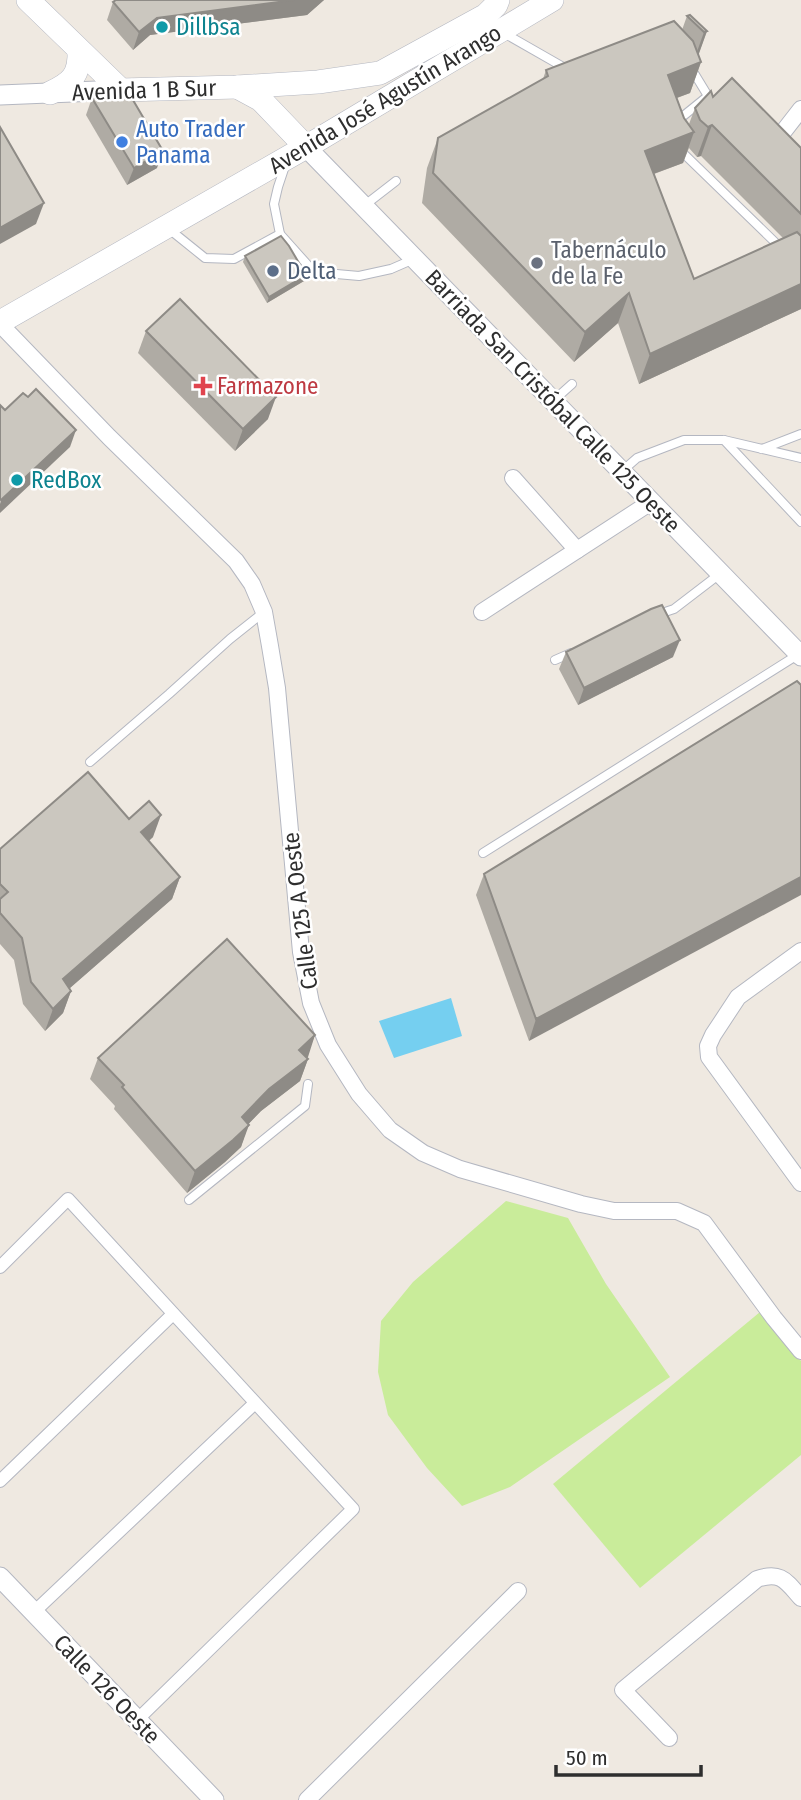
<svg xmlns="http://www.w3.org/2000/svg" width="801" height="1800" font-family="'Fira Sans Condensed',sans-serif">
  <rect width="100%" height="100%" fill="#efe9e1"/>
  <g fill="#c9ec9a">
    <polygon points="506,1201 568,1218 606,1284 670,1377 510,1487 462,1506 427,1468 388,1415 378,1372 381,1321 413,1282"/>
    <polygon points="760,1312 801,1361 801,1455 640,1588 553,1484"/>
  </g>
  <polygon fill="#75cff0" points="451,998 462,1036 394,1058 379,1021"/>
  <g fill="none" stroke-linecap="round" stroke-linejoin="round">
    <defs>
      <g id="service">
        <polyline points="502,32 565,68 567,67"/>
        <polyline points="677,121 708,96 694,73 689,68"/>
        <polyline points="681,147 684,154 782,249"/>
        <polyline points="365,205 396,181"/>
        <polyline points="169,229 205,258 234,259 280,234 274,204 278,187 286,163"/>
        <polyline points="280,234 314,272 359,276 391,269 414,259"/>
        <polyline points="553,401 572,384"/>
        <polyline points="724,440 801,522"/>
        <polyline points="762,449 801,434"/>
        <polyline points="621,472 637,458 684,440 724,440 801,458"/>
        <polyline points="656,615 674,609 721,573"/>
        <polyline points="555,660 571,653"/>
        <polyline points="90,762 169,694 230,639 264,612"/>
        <polyline points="483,853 799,654"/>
        <polyline points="189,1200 305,1106 308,1084"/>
      </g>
      <g id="pedestrian">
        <polyline points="0,1267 68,1199 353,1509 137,1720"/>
        <polyline points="0,1481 173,1314"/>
        <polyline points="34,1612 255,1403"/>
      </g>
      <g id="minor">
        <polyline points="780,136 801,109"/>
        <polyline points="0,324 109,437 236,561 252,584 264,612 270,646 277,688 301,952 311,1003 328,1045 359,1094 390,1130 423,1153 460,1169 581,1204 614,1211 677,1211 704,1223 774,1318 801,1351"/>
        <polyline points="513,478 577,550"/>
        <polyline points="482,612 651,502"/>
        <polyline points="801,951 738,997 713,1035 708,1046 709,1057 801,1183"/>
        <path d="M669,1738L623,1690L757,1579C781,1571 786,1581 801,1598"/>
        <polyline points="307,1800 518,1591"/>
      </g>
      <g id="tertiary">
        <polyline points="0,95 121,90"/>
        <polyline points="306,147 801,656"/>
        <polyline points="0,1577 214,1800"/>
      </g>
      <g id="secondary">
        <polyline points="28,0 121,90 237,87 318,82 380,73 486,15 496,5 498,0"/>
        <polyline points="237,87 261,100 306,147"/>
        <path d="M50,93C72,83 80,75 79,50"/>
        <polyline points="0,322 306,147 552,0"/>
      </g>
    </defs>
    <use href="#service" stroke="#b4b7c1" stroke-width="10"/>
    <use href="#pedestrian" stroke="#b4b7c1" stroke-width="14"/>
    <use href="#minor" stroke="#b4b7c1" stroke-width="18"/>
    <use href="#tertiary" stroke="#b4b7c1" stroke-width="21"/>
    <use href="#secondary" stroke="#b4b7c1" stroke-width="24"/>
    <use href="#service" stroke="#fff" stroke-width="8"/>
    <use href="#pedestrian" stroke="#fff" stroke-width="12"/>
    <use href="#minor" stroke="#fff" stroke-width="16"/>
    <use href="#tertiary" stroke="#fff" stroke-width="19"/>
    <use href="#secondary" stroke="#fff" stroke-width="23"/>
  </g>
  <g fill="#afaba4" fill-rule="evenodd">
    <polygon points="116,0 324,0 307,15 150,35 133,50 107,20 113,2"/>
    <path d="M687,16L707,31L698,55L701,62L690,93L677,98L684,118L689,124L695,108L713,97L801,148V309L639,384L618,323L574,362L422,203L427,168L438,138L543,79L546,70L682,30ZM689,148L697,157L701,156L783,238L694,279L654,174L683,163Z"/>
    <polygon points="92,98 157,168 127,185 86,115"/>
    <polygon points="245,256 306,275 304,281 267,303 243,262"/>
    <polygon points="146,331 268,419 235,451 138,353"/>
    <polygon points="566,652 673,657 578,705 559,669"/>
    <polygon points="801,685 529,1041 476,895 484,874"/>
    <polygon points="129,819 153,837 149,841 180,877 172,899 70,988 71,991 63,1013 45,1031 23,1004 14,960 0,944 0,849"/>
    <polygon points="315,1035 306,1058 308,1059 300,1081 261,1111 248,1124 241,1147 225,1162 187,1193 114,1109 115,1106 90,1079 98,1058"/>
  </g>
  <g fill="#8e8b86">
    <polygon points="294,0 324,0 307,15 150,35 133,50 139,32 157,18"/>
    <polygon points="707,31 696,62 693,63 704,32"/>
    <polygon points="701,62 690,93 657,105 668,75"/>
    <polygon points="712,125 701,156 697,157 708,127"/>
    <polygon points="694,132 683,163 634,181 645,151"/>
    <polygon points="163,151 157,168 127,185 134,168"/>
    <polygon points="44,203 36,224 0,244 0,228"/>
    <polygon points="306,275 304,281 267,303 269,297"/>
    <polygon points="801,284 801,309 639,384 650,354"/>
    <polygon points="629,293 618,323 574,362 585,332"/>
    <polygon points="276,397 268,419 235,451 243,429"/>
    <polygon points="76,430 70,447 0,513 0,504 1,500"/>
    <polygon points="680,640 673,657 578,705 584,688"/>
    <polygon points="161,815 153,837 133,854 141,832"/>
    <polygon points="180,877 172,899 55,1001 63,979"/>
    <polygon points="801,877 801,895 529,1041 536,1019"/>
    <polygon points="71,991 63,1013 45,1031 53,1009"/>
    <polygon points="315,1035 308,1057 293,1070 308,1059 300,1081 261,1111 234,1139 242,1117 299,1050"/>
    <polygon points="249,1125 241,1147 225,1162 187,1193 195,1171"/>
  </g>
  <g fill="#cbc7bf" stroke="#8e8b86" stroke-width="2">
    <polygon points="116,0 294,0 157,18 139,32 113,2"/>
    <polygon points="690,15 707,31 704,32 687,16"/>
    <polygon points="674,21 693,41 701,62 668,75 684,118 694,132 645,151 694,279 797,232 801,236 801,284 650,354 629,293 585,332 433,173 438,138 548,76 546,70"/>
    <polygon points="732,78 801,148 801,214 712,125 708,127 700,120 695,108 711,91 713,97"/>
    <polygon points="130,95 163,151 134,168 92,98 121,99"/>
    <polygon points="0,127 44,203 0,228"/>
    <polygon points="281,236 289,246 306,275 269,297 245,256"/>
    <polygon points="180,299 276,397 243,429 146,331"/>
    <polygon points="36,389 76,430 1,500 0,499 0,405 5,410 23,393 28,397"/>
    <polygon points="662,605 680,640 584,688 566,652 651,609"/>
    <polygon points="797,681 801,685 801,877 536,1019 484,874"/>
    <polygon points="88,772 129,819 149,801 161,815 141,832 180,877 63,979 71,991 53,1009 31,982 22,938 0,913 0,899 8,892 0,884 0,849"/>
    <polygon points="227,939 315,1035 299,1050 308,1059 269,1089 242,1117 249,1125 233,1140 195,1171 122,1087 124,1085 98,1058"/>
  </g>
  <g fill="#0f9aa8" stroke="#fff" stroke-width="2.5">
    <circle cx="162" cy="27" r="7"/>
    <circle cx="17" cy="480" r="7"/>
  </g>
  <circle fill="#3f7fe0" stroke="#fff" stroke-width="2.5" cx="122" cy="142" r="7"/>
  <circle fill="#6b7280" stroke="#fff" stroke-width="2.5" cx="537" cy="263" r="7"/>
  <circle fill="#5c6f8a" stroke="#fff" stroke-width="2.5" cx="273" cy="271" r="7"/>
  <path fill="#e0444e" stroke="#fff" stroke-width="2.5" d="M199.5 375.5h7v7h7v7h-7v7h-7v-7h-7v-7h7z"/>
  <g text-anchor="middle" stroke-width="5" stroke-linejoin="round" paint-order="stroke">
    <g font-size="23" fill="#0d838f" stroke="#fff" text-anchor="start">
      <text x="176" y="35">Dillbsa</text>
      <text x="31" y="488">RedBox</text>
    </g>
    <g font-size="23" fill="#2e2e2e" stroke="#fff">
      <text transform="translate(144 90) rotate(-2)" y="8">Avenida 1 B Sur</text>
      <text transform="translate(385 99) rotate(-31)" y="8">Avenida José Agustín Arango</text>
      <text transform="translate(553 401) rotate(46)" y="8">Barriada San Cristóbal Calle 125 Oeste</text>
      <text transform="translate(300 911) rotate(-97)" y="8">Calle 125 A Oeste</text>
      <text transform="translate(107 1689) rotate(46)" y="8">Calle 126 Oeste</text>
    </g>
    <g font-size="23" fill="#366cbe" stroke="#fff" text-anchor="start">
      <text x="136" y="137">Auto Trader<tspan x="136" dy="26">Panama</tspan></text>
    </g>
    <g font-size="23" fill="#5b616d" stroke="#fff" text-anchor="start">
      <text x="551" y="258">Tabernáculo<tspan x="551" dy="26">de la Fe</tspan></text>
    </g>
    <g font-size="23" fill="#4e5e75" stroke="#fff" text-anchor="start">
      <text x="287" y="279">Delta</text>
    </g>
    <g font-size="23" fill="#be3a42" stroke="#fff" text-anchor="start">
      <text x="217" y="394">Farmazone</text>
    </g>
  </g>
  <path d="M556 1765v10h145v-10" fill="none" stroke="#2e2e2e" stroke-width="3.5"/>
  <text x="566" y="1765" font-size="21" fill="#2e2e2e" stroke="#ffffff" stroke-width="5" paint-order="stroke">50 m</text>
</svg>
